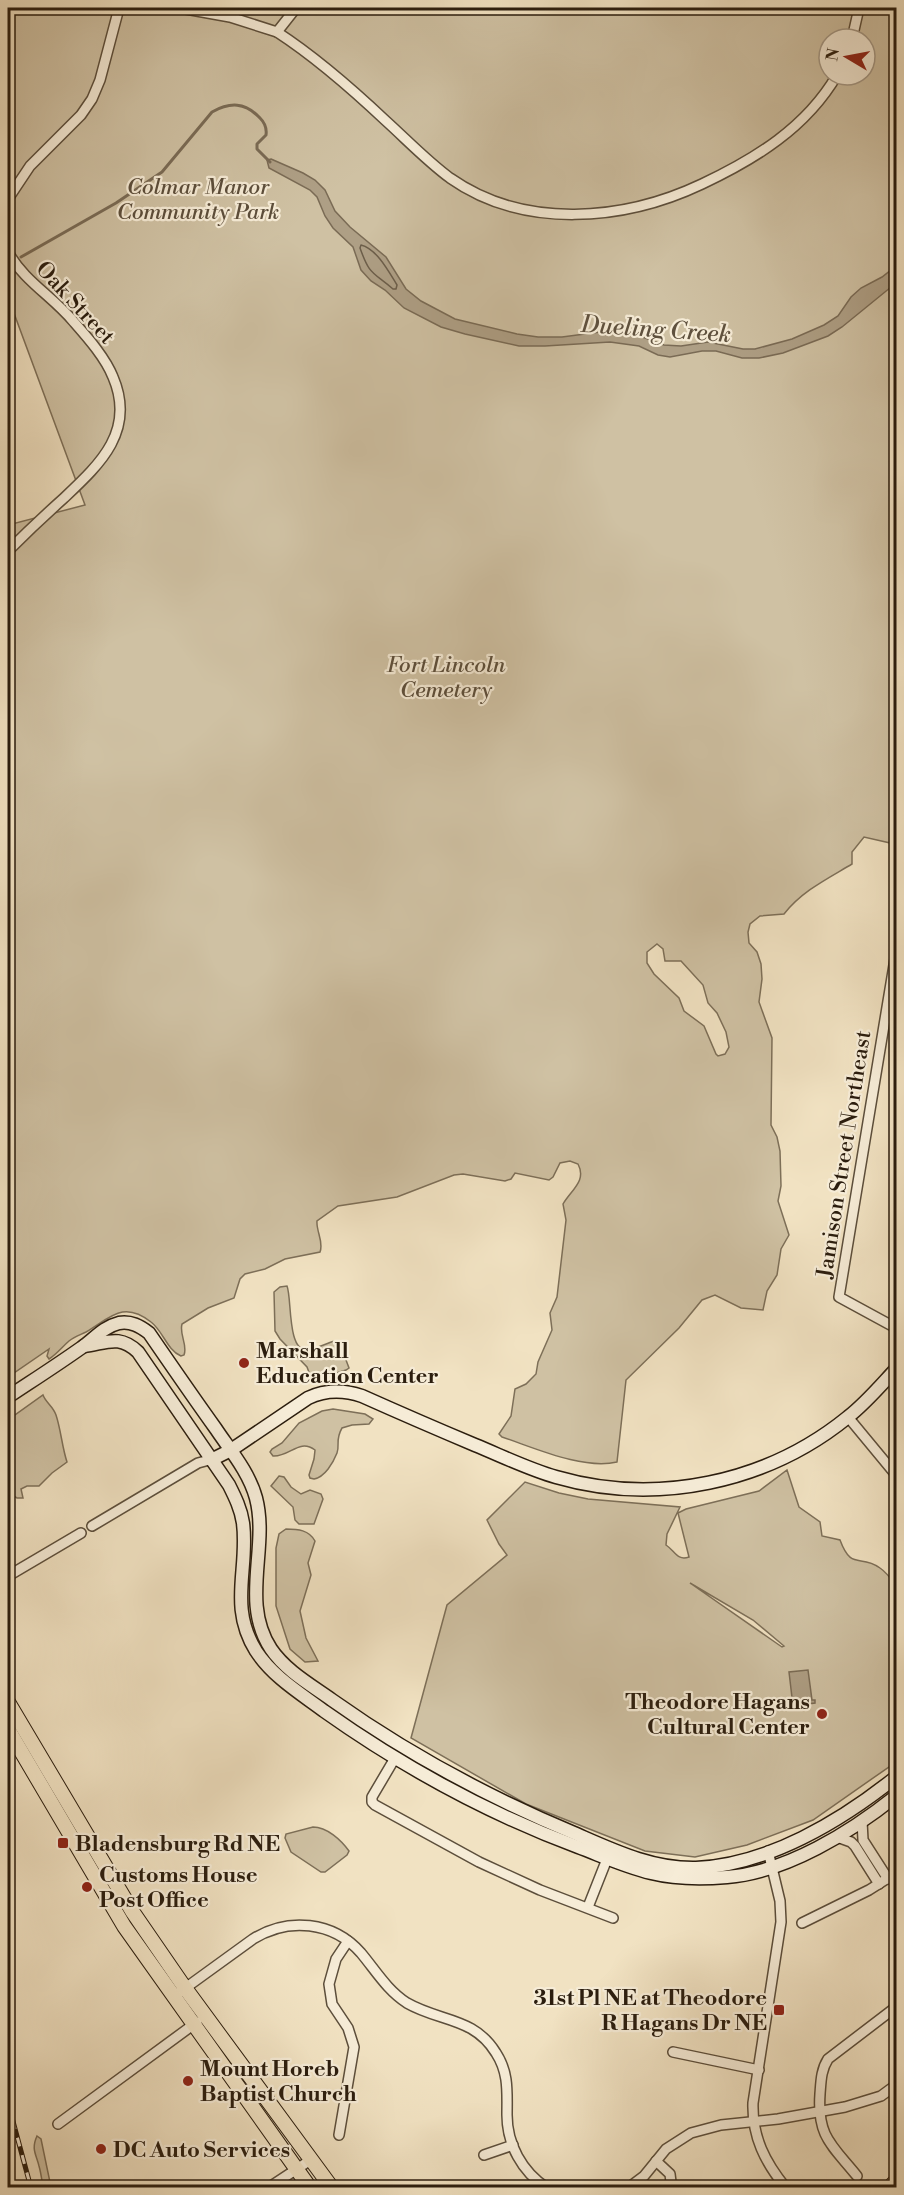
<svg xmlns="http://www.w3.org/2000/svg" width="904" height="2195" font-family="'Libre Bodoni',serif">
  <rect width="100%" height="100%" fill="#f1e2c2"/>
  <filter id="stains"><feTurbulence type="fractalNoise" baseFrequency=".00333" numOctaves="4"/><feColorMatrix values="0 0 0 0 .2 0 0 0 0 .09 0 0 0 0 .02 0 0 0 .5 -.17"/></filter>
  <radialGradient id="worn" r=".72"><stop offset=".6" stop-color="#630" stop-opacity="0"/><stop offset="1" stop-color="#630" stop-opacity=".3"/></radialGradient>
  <g fill="#cfc1a3" stroke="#7d6f58" stroke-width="1.5" fill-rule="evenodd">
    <path d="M8,8H896V852L890,843L864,837L852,852V864C827,879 802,891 784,914L760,916L750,924L748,932L749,943L757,952L761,964L762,979L759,1002L772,1038L771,1125L777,1137L780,1151L781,1186L778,1201L789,1235L781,1249L777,1275L767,1291L763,1310L741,1308L715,1295L702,1300L679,1328L626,1380L617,1462C583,1470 535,1448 502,1437L499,1434L511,1416L515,1389L526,1384L536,1374L538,1362L552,1330L550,1313L557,1297L566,1220L563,1204C571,1190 587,1181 578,1164L570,1161L560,1163L553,1177L549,1180L515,1173L511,1179L505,1181L463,1174L454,1175L397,1197L338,1206L317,1221C316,1231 324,1242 320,1252L285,1259L265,1269L245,1274L240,1279L234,1298L208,1308L182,1324C179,1335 188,1345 184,1355L181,1356C167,1350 163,1331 151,1322C123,1300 110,1318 86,1332C80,1335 74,1337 69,1341C62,1347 57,1354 49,1359L47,1356L49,1349L8,1377V525L85,505L8,297ZM829,39H865V75H829ZM657,944L663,949L665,961H681L703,985L708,1003L717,1013L726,1032L729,1047L725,1054L718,1056L716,1054L704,1026L684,1011L679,998L654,974L647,963V952Z"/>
    <path d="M287,1286C292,1298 287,1351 307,1350C312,1350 328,1343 334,1341L340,1344L349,1368L346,1370L321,1378L310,1375L307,1367L280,1339L275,1331L274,1292L280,1287Z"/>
    <path d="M43,1395C46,1403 53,1406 56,1415C61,1430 62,1447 67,1462L52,1473L39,1486H27L21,1489L23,1498H17L12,1495L8,1498V1420Z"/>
    <path d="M333,1409L365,1414L373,1419L369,1424L352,1425L342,1428C335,1440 340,1445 337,1453C333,1463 325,1477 314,1479L310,1478L309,1475L314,1459L315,1450C299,1438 290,1457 273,1456L270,1452L272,1449L282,1443L299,1423L322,1411Z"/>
    <path d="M787,1470L799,1507L820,1522L822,1536L840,1540C852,1572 860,1553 880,1568C886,1572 892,1580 896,1586V1762L813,1820L747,1845L695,1857L645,1851L526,1804L411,1738L447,1605L507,1555L499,1544L487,1520L525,1482L559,1493L588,1499L680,1507L667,1534L666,1545C675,1551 677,1561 689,1557L678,1513L686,1509L759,1491ZM690,1583L753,1620L784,1646L782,1647Z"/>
    <polygon points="279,1476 284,1477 291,1487 301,1494 310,1490 321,1494 323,1499 314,1524 299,1524 295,1520 293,1507 271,1486"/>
    <path d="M286,1529C298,1529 309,1530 315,1541L308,1563L311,1575L300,1611L306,1638L318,1661L305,1662L290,1649L276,1606V1548L279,1534Z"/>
    <path d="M313,1827C327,1827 341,1840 349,1851L347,1855L325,1872H321L291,1852L285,1838L286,1834Z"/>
    <path d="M37,2136L41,2139L51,2187H43C42,2181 41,2173 39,2166C36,2154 31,2149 37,2136Z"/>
  </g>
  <g fill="#ae9f85" stroke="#7a6b55" stroke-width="1.5">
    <polygon points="271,159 303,173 315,180 325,190 335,211 350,227 386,257 406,289 421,301 455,319 517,334 538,337 562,337 600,332 620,333 637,335 664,345 681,346 708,342 743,349 755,349 792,339 824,325 838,316 851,297 861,288 882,277 896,266 896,283 842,327 828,336 783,353 759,358 742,358 716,351 702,351 670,357 658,355 639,346 610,342 545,346 519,346 465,334 441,327 404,308 385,290 371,281 361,270 353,247 333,228 325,216 317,197 310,190 269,168 267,160"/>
    <polygon points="808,1670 812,1700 815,1700 815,1703 793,1706 789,1672"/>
  </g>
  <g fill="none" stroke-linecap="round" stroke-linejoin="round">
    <path stroke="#6c5e4a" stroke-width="1.5" d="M361,245C377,249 389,272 397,285L396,289H393C372,271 370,276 360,248Z"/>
    <path stroke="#7a6b55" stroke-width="3" d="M21,257L116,203L162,172L212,112C230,102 245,102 260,118C265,123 267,128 266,135L257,144V149L270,162"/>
    <defs>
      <g id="street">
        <polyline points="180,8 230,17 277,32 296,8"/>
        <path d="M277,32C317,58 351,88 386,121C407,140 427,161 450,178C524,230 624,221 702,184C755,159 806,128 837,75"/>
        <polyline points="852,39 859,8"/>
        <polyline points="8,199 30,166 81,115 92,99 100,80 119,8"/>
        <path d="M8,252C24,281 52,296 73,321C87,337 105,357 113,377C136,431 100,464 64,498C45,515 26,533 8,551"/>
        <polyline points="896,953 839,1297 896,1328"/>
        <polyline points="848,1417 896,1475"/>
        <polyline points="92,1526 198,1463 213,1459"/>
        <polyline points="8,1576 81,1533"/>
        <polyline points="395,1758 372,1797 372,1802 375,1805 479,1862 540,1890 613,1918"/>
        <polyline points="862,1821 863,1840 888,1879"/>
        <polyline points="837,1837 851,1842 855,1846 879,1884"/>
        <path d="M768,1851L780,1901L781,1922L753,2103C752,2137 765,2162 786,2188"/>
        <polyline points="588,1907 607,1859"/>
        <polyline points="802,1923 869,1890 896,1873"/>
        <path d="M173,1997L253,1939C288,1917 333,1921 361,1953C376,1971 387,1990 407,2003C440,2022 474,2017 496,2053C509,2073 507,2092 507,2115C507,2144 522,2172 547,2188"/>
        <polyline points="673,2052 759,2070"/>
        <polyline points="58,2124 197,2022"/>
        <polyline points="339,2135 354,2047 348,2028 332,2004 329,1984 336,1959 348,1941"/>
        <polyline points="484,2155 513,2145"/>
        <polyline points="656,2161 670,2174 671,2182 669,2188"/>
        <path d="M857,2176C832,2145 817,2137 820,2094C821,2081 821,2070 828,2059L896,2007"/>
        <polyline points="268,2188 312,2159"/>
        <polyline points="628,2188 644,2176 666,2149 691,2133 721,2125 778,2119 845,2107 881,2096 896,2085"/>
      </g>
      <g id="secondary">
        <path d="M84,1346C107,1343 119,1334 138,1352L229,1485C235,1497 241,1509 243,1523C249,1569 228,1606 256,1651C273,1677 300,1693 324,1711C403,1767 487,1813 578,1847C602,1856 626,1867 651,1873C675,1879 702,1879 727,1877C787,1872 851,1832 896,1796"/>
        <path d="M8,1397C32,1381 57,1365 81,1348C94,1339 103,1327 119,1323C131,1321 140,1326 149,1333C171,1365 193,1397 216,1429C230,1450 249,1472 256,1498C269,1548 240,1602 271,1649C286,1671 311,1685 332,1700C408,1754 488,1797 574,1833C613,1850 652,1869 696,1868C768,1865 841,1821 896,1777"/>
        <path d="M213,1459L231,1450L308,1398C325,1390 344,1390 362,1396C400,1413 437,1429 475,1445C502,1456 528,1469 556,1477C656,1506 767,1483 848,1417C866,1403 881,1385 896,1369"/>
      </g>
      <g id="primary">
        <polyline points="8,1702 132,1911 185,1988 332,2188"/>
        <polyline points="8,1729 124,1926 310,2188"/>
        <polyline points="889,2188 896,2181"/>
      </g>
    </defs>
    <use href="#street" stroke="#5c4e3b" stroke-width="12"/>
    <use href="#secondary" stroke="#2b1d0e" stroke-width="15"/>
    <use href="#primary" stroke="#2b1d0e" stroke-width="16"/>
    <use href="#street" stroke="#f6ecd7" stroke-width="9"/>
    <use href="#secondary" stroke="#f6ecd7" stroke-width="12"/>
    <use href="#primary" stroke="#f1e2c2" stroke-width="14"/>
    <defs>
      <polyline id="rail" points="8,2103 31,2188"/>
    </defs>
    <use href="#rail" stroke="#2b1d0e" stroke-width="5"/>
    <use href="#rail" stroke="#f6ecd7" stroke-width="3" stroke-dasharray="9" stroke-linecap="butt"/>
  </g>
  <g fill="#8f2418" stroke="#f6ecd7" stroke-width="2">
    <circle cx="244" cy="1363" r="6"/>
    <circle cx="822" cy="1714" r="6"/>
    <rect x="57" y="1837" width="12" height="12" rx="3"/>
    <circle cx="87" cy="1887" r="6"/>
    <rect x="773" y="2004" width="12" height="12" rx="3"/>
    <circle cx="188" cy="2081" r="6"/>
    <circle cx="101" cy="2149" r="6"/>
  </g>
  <g text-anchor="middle" stroke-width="4.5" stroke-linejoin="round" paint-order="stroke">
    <g font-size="22" font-style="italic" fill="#5c4e3b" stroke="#f6ecd7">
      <text x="198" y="194">Colmar Manor<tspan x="198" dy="25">Community Park</tspan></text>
      <text x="446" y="672">Fort Lincoln<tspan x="446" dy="25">Cemetery</tspan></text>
    </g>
    <g font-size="22" fill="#2b1d0e" stroke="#f6ecd7">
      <text transform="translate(76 302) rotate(47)" y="8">Oak Street</text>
      <text transform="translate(843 1154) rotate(-81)" y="8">Jamison Street Northeast</text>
    </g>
    <g font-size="22" font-weight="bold" fill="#2b1d0e" stroke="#f6ecd7" text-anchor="start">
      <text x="256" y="1358">Marshall<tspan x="256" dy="25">Education Center</tspan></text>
      <text x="810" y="1709" text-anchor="end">Theodore Hagans<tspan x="810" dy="25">Cultural Center</tspan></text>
      <text x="75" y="1851">Bladensburg Rd NE</text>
      <text x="99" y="1882">Customs House<tspan x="99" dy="25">Post Office</tspan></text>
      <text x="767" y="2005" text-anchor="end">31st Pl NE at Theodore<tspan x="767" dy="25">R Hagans Dr NE</tspan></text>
      <text x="200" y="2076">Mount Horeb<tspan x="200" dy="25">Baptist Church</tspan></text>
      <text x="113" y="2157">DC Auto Services</text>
    </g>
    <g font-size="24" font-style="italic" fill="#5f513e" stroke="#f6ecd7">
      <text transform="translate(656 329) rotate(4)" y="8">Dueling Creek</text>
    </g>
  </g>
  <rect width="904" height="2195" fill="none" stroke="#f1e2c2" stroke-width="30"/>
  <rect x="9" y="9" width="886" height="2177" fill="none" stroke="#2b1d0e" stroke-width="3"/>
  <rect x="15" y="15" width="874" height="2165" fill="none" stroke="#2b1d0e" stroke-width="1.5"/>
  <g transform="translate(847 57) rotate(280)"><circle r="28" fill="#f6ecd7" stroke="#a59987" stroke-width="1.5"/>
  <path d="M0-4.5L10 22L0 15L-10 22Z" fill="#8f2418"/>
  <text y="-9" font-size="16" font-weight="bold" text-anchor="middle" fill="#2b1d0e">N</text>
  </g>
  <rect width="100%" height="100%" filter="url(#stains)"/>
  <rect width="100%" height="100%" fill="url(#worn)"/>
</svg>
